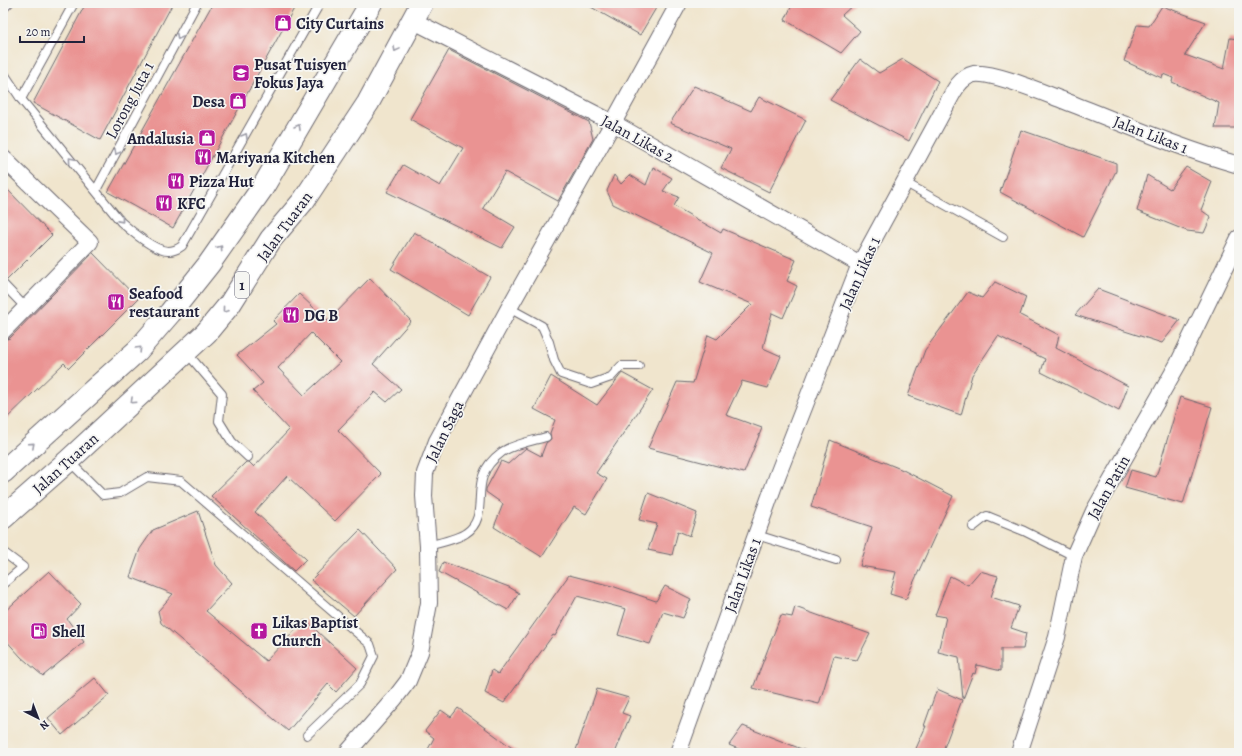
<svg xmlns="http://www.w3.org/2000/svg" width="1242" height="756" font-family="Alegreya,serif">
  <rect width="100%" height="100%" fill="#f6f6f2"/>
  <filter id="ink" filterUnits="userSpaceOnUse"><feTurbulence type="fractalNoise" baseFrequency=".025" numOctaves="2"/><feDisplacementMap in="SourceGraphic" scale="8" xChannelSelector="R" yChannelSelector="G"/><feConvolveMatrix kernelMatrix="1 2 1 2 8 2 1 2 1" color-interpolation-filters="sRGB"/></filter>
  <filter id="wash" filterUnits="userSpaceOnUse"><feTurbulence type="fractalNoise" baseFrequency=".012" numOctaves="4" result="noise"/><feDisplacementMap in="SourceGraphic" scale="16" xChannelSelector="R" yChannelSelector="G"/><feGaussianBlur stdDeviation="0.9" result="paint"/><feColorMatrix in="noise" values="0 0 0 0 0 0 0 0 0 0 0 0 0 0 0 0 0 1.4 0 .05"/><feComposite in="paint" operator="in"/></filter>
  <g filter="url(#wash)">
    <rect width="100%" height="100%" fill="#f0e5cd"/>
    <g id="blocks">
      <g fill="#ea9392" fill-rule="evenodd">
        <polygon points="86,3 173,3 100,140 33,103"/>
        <polygon points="213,3 297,3 173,228 108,192"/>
        <polygon points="584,3 659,3 640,35"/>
        <polygon points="793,3 855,3 842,15 860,31 841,53 785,20"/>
        <polygon points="1162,6 1206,22 1185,55 1224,69 1230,38 1239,39 1239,128 1215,128 1219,103 1172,82 1173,78 1163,74 1162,78 1124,61 1137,25 1149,26"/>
        <polygon points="449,50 589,122 593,139 558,201 505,172 483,208 515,227 502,248 387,192 403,165 440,186 463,148 410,119"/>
        <polygon points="860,59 879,73 903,59 938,81 909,141 830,100"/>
        <polygon points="694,86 751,111 759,97 806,120 769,192 721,168 731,149 670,123"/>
        <polygon points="1021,130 1116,163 1116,171 1083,237 1000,192"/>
        <polygon points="653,167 672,178 663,191 679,197 674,206 721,233 723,229 796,260 787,281 797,286 783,318 772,313 763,348 781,356 768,388 742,381 726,415 762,428 744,473 648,448 677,382 693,383 708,335 717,339 752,304 700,282 713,253 613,204 607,191 614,175 621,184 630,175 646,185"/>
        <polygon points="1186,167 1212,182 1201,210 1211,217 1204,233 1187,231 1137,211 1147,175 1170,189"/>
        <polygon points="3,185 52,235 7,280 3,279"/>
        <polygon points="414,232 490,277 468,315 391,269"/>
        <polygon points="93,253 138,299 69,368 64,363 3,422 3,340 10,338"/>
        <path d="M370,278L411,321L373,364L401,389L387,402L375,392L338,430L381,474L335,521L287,476L255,512L306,559L294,571L211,496L246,462H249L254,467L289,430L253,391L263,383L237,355L276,324L273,321L299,294L328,321ZM311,333L340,362L304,395L278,368Z"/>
        <polygon points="995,282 1026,297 1020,315 1059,335 1056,348 1128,386 1119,411 1041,372 1045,359 998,336 972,375 961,415 908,396 925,350 968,292 982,298"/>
        <polygon points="1098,289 1180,320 1162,343 1075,315"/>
        <polygon points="622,373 653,390 596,473 607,479 586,514 574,507 542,557 494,527 503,504 486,492 486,489 501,461 508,464 526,448 541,456 546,443 551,439 550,433 555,420 534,409 551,376 597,405"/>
        <polygon points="1180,397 1212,407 1183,504 1125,488 1131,470 1156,477"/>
        <polygon points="830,440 903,470 953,496 906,599 890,594 896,572 860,566 872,527 811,507"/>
        <polygon points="648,493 697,513 690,536 678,531 672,555 648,550 657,524 639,520"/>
        <polygon points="198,511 216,565 232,583 206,611 266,661 305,620 357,668 336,692 328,684 288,731 161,623 158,611 173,594 130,577 140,549 153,530"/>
        <polygon points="360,530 397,569 354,616 311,580"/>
        <polygon points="443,562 509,587 519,593 508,610 439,572"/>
        <polygon points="49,571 81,604 67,619 84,642 43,676 21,657 3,637 3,613"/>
        <polygon points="980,571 998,576 991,597 1019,606 1011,628 1026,633 1023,649 1001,649 1001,671 977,665 975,674 973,673 963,699 959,657 938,652 946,617 935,615 950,576 968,585"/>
        <polygon points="569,575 612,586 656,601 665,586 691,599 683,618 663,612 650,644 618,635 626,609 577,596 555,636 553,635 504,703 485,693 492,670 498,674"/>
        <polygon points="795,607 870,634 857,660 834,656 819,704 753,688 781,615 792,617"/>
        <polygon points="95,678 109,695 62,735 48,718"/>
        <polygon points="597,689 629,698 622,713 630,716 615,753 575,753"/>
        <polygon points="937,689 962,700 942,753 914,753 926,726 924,726"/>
        <polygon points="458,708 519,753 426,753 434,738 425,731 441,710 451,717"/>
        <polygon points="743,726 809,752 809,753 748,753 729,745"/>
      </g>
    </g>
  </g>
  <g filter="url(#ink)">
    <use href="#blocks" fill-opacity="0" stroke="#6a666e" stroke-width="1"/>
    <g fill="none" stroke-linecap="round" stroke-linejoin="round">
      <defs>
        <g id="service">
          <polyline points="3,9 9,3"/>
          <path d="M3,72L21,99L121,222C130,230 155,251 168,251C174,251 178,249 182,246L320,3"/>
          <polyline points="21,99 74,3"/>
          <polyline points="904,182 1003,237"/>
          <polyline points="96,190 197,3"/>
          <polyline points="3,284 26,308"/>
          <polyline points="509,308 542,326 549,342 554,360 561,374 591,384 611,377 621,366 639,366"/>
          <polyline points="187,353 222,394 219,421 232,442 248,457"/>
          <polyline points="69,461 103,495 120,493 147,477 181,481 370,644 374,656 360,684 307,735"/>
          <polyline points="973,527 987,516 1024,531 1074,556"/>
          <polyline points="757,535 836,560"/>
          <path d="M428,546C438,543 458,539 466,533C486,520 476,495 483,476C486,466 494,458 502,452C514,444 532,441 546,437"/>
          <polyline points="3,552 23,567 3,584"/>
        </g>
        <g id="minor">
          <polyline points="412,20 613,123 860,264"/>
          <polyline points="3,158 90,242 3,331"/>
          <polyline points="347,753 395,698 408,681 420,652 429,603 428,546 424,496 425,473 437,441 509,308 613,123 679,3"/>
          <path d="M678,753L778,474L860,264L948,102C954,90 961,77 974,74C993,71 1046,94 1065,101C1122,123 1179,148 1239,165"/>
          <polyline points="1019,753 1057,637 1074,556 1094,511 1178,364 1239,238"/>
        </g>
        <g id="primary">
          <polyline points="3,472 138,350 170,313 209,264 263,187 371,3"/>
          <polyline points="3,518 68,461 206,333 230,304 271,239 304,200 368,103 422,3"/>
        </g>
      </defs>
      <use href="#service" stroke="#6a666e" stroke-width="10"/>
      <use href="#minor" stroke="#6a666e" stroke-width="18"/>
      <use href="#primary" stroke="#6a666e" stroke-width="24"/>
      <use href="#service" stroke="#fff" stroke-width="8"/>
      <use href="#minor" stroke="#fff" stroke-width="16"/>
      <use href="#primary" stroke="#fff" stroke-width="22"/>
    </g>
    <defs><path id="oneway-chevron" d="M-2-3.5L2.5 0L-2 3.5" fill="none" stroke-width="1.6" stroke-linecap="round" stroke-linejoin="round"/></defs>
    <g stroke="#9c9ca7">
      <use href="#oneway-chevron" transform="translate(179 37) rotate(118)"/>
      <use href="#oneway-chevron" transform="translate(396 49) rotate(118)"/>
      <use href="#oneway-chevron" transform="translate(298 127) rotate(-60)"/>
      <use href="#oneway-chevron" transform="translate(245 136) rotate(-60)"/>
      <use href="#oneway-chevron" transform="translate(117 152) rotate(118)"/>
      <use href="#oneway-chevron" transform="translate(71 160) rotate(-130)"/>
      <use href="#oneway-chevron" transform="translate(121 220) rotate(48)"/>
      <use href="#oneway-chevron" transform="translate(220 248) rotate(-55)"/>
      <use href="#oneway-chevron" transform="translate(225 310) rotate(129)"/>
      <use href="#oneway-chevron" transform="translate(139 349) rotate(-46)"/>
      <use href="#oneway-chevron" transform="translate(133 401) rotate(137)"/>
      <use href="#oneway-chevron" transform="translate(32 445) rotate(-42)"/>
    </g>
  </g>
  <defs>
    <symbol id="shop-square" viewBox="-11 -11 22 22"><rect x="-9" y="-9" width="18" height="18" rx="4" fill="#b5179e" stroke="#f6f6f2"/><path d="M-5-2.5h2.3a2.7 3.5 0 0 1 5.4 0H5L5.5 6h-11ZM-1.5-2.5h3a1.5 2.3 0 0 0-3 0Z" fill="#fff"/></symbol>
    <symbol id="school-square" viewBox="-11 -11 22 22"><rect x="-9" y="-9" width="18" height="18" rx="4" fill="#b5179e" stroke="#f6f6f2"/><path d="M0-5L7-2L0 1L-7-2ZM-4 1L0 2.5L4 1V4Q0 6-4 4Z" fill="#fff"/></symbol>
    <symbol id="restaurant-square" viewBox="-11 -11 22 22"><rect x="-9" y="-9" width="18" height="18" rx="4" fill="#b5179e" stroke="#f6f6f2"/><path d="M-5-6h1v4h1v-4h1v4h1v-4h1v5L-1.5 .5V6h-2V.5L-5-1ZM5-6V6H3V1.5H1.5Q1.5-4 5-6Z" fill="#fff"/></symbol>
    <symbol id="fuel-square" viewBox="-11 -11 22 22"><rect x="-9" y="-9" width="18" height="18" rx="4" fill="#b5179e" stroke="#f6f6f2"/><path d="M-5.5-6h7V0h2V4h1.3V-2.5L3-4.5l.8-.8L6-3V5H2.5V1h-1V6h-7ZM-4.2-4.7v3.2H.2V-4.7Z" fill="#fff"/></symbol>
    <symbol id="church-square" viewBox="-11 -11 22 22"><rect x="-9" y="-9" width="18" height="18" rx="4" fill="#b5179e" stroke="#f6f6f2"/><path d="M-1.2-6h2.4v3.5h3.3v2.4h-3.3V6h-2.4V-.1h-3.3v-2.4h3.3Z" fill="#fff"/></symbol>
  </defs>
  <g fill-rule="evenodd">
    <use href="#shop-square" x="273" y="13" width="20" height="20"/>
    <use href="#school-square" x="231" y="63" width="20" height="20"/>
    <use href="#shop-square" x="228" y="91" width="20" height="20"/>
    <use href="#shop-square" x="197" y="128" width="20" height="20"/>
    <use href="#restaurant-square" x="193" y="147" width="20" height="20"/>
    <use href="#restaurant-square" x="166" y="171" width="20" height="20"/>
    <use href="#restaurant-square" x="154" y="193" width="20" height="20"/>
    <use href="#restaurant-square" x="106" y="292" width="20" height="20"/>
    <use href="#restaurant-square" x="281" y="305" width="20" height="20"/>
    <use href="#fuel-square" x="29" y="621" width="20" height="20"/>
    <use href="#church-square" x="249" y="621" width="20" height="20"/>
  </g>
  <g text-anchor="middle" stroke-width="3.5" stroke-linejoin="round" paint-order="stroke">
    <rect fill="#f6f6f2" stroke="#626272" stroke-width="1" x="235" y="272" width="14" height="26" rx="3"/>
    <g font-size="15" font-weight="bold" fill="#22223b">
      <text x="242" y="290">1</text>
    </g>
    <g font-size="16" font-weight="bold" fill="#22223b" stroke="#f6f6f2" text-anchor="start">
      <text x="296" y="29">City Curtains</text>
      <text x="254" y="70">Pusat Tuisyen<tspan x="254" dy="18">Fokus Jaya</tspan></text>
      <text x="225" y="107" text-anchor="end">Desa</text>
      <text x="194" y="144" text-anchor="end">Andalusia</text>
      <text x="216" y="163">Mariyana Kitchen</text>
      <text x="189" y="187">Pizza Hut</text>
      <text x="177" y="209">KFC</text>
      <text x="129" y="299">Seafood<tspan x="129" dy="18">restaurant</tspan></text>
      <text x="304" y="321">DG B</text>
      <text x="272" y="628">Likas Baptist<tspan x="272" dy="18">Church</tspan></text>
      <text x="52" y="637">Shell</text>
    </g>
    <g font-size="16" fill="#22223b" stroke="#f6f6f2">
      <text transform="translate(129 100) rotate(-62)" y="6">Lorong Juta 1</text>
      <text transform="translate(1151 134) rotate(21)" y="6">Jalan Likas 1</text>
      <text transform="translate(638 138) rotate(29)" y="6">Jalan Likas 2</text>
      <text transform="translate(284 226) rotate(-54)" y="6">Jalan Tuaran</text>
      <text transform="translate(859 273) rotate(-66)" y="6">Jalan Likas 1</text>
      <text transform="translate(444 431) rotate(-64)" y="6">Jalan Saga</text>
      <text transform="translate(65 463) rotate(-42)" y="6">Jalan Tuaran</text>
      <text transform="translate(1108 487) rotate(-61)" y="6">Jalan Patin</text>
      <text transform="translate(742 575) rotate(-70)" y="6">Jalan Likas 1</text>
    </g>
  </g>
  <rect width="1242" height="756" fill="none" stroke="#f6f6f2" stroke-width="16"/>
  <g transform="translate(38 718) rotate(138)" stroke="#f6f6f2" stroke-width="3" paint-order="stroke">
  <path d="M0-3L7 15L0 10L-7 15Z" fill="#22223b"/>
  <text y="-6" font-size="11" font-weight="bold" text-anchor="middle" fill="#22223b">N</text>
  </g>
  <path d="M20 36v6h64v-6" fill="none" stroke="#22223b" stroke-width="2"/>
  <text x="26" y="36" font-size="12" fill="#22223b" stroke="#f6f6f2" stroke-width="3" paint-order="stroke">20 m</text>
</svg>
